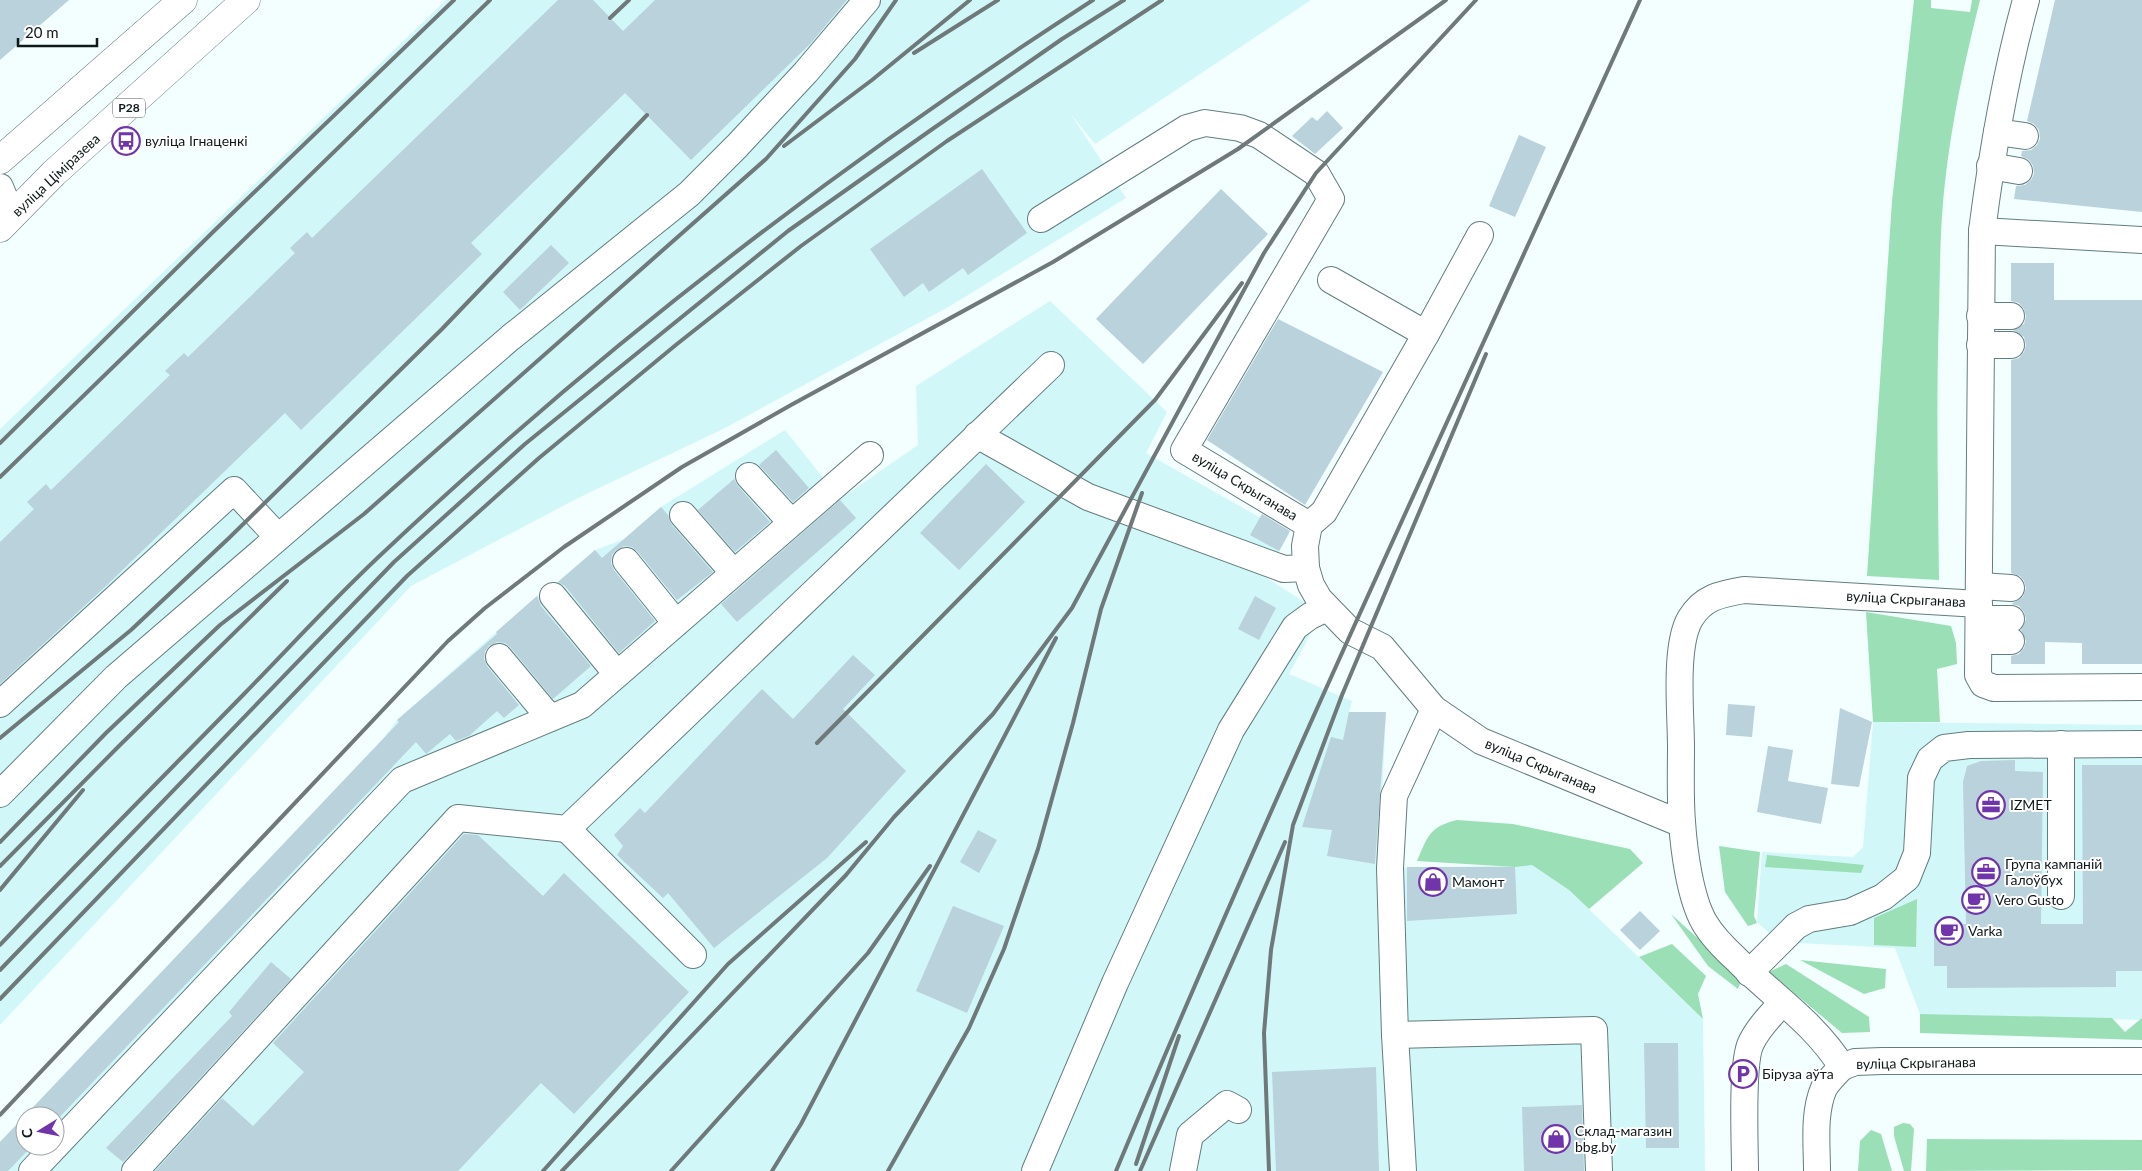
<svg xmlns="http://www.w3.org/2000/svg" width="2142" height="1171" font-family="Lato,sans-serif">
  <rect width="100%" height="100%" fill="#f3feff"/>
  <g fill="#d1f7f9" fill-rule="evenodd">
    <polygon points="446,0 1311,0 1095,144 1070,113 1126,198 950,306 723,429 578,498 411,586 0,1025 0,429"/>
    <path d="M1050,301L1167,412L1146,453L1289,534L1265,577L1306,603L1310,616L1313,629L1289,674L1352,701L1349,712H1386L1379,864L1390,868L1532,865L1569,890L1703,1019L1705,1171H0V1142L384,738L397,720L537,596L555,584L595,550L625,539L661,507L785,430L840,499L918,445L916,386ZM25,1116H55V1146H25Z"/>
    <polygon points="1873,722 2142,725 2142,1020 1920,1014 1895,948 1779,942 1757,922 1762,852 1853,857 1863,847"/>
  </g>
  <g fill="#9adfb6">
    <path d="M1914,0H1931V8L1970,12L1972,0H1980C1965,60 1952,120 1945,182C1940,225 1940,268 1939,311C1936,401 1938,490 1939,580L1867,576L1892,201Z"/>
    <polygon points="1866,612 1951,626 1956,643 1957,664 1937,669 1940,722 1873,722"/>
    <path d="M1457,820L1513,824L1630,849L1643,863L1589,909L1569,890L1532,865L1515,867L1417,861C1428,836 1429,827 1457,820Z"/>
    <polygon points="1719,846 1760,852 1754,916 1757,923 1748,926 1725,892"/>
    <polygon points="1767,855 1864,865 1861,873 1765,867"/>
    <polygon points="1917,899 1916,947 1874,945 1874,918"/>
    <polygon points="1671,914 1736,973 1741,981 1738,989 1708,966"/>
    <polygon points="1672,944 1706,976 1698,994 1703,1019 1639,957"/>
    <polygon points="1800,960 1886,969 1885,988 1864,994"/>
    <polygon points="1786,964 1869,1017 1870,1032 1842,1033 1769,972"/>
    <polygon points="1920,1014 2112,1018 2125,1032 2142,1018 2142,1040 1920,1033"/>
    <polygon points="1903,1123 1910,1124 1914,1129 1911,1171 1904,1171 1894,1136 1894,1127"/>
    <polygon points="1871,1130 1881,1134 1892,1171 1858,1171 1860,1141"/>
    <polygon points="1927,1139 2142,1140 2142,1170 1926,1171"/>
  </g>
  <g fill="#b9d2db">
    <polygon points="0,0 69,0 0,60"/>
    <polygon points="558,0 593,0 623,31 655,0 847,0 811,43 691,160 625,93 471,243 482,254 301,430 285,413 106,586 0,684 0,542 34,509 27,502 46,484 51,490 170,375 165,371 184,353 188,357 295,253 290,248 307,232 312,238"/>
    <polygon points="2055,0 2142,0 2142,212 2014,199 2016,186 2025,185 2031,180 2034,174 2033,166 2029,160 2021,156 2022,151 2031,150 2037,145 2040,139 2039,130 2034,124 2027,121"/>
    <polygon points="1327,111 1343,128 1315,154 1292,136 1312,117 1317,121"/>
    <polygon points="1519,135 1546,147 1515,217 1489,206"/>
    <polygon points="982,169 1027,233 968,275 963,268 929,292 923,283 904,297 870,249"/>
    <polygon points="1221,189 1268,234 1143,364 1096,319"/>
    <polygon points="551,245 569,263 520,310 503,292"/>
    <polygon points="2011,263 2054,263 2054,300 2142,300 2142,664 2082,664 2082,643 2045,642 2045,664 2011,664 2011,656 2019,654 2024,648 2026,641 2021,630 2026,619 2024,612 2019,606 2011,604 2023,597 2026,588 2024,581 2020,576 2011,573 2011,360 2019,358 2024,352 2026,345 2024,337 2013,330 2024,324 2026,316 2024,309 2019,303 2011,301"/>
    <polygon points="1278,319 1383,372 1305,505 1207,440"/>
    <polygon points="776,450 809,488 793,502 759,465"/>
    <polygon points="986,464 1025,502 959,570 920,533"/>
    <polygon points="734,479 738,486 770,522 735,552 698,510"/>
    <polygon points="840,500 856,518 737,622 721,604"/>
    <polygon points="661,507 668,515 672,525 713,572 677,600 637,551 632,547 624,546 616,550 612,555 611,563 614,570 655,621 619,653 565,586 558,582 595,550 602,558"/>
    <polygon points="1262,514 1290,531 1279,551 1250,535"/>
    <polygon points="537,596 541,606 591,666 553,699 510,647 505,643 497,642 489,646 485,651 484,659 487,666 519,705 504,718 497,711 469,736 456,741 450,734 426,754 416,742 55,1122 55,1116 25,1116 25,1146 32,1146 8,1171 0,1171 0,1142 399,722 397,720 497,634 496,632"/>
    <polygon points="1255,596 1276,608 1259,640 1238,629"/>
    <polygon points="853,655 875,675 843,709 906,771 827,858 714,948 668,893 663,898 617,855 623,846 614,835 640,808 645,813 762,689 793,719"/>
    <polygon points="1728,704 1755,706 1752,737 1726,735"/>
    <polygon points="1840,708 1872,722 1859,787 1831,784"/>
    <polygon points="1349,712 1386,712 1375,864 1327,856 1332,830 1302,827 1331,737 1343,740"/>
    <polygon points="1768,746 1793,750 1788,781 1828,788 1821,824 1757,812"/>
    <polygon points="2015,760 2015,771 2043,772 2041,924 2083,924 2082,765 2142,765 2142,971 2116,971 2116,987 1947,988 1947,966 1934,966 1934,924 1966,924 1963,782 1967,766 1981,761"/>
    <polygon points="978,830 997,840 979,873 960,862"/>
    <polygon points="464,834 478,835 543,896 564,873 689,992 574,1114 541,1083 458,1171 155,1171 222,1098 253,1126 304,1072 273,1043"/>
    <polygon points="1407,867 1515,867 1517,914 1407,921"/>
    <polygon points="953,906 1004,926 967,1013 916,991"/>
    <polygon points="1640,911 1660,931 1640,950 1620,930"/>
    <polygon points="271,962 291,979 123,1162 106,1148 232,1016 229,1012"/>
    <polygon points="1644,1043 1678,1043 1679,1148 1646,1148"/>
    <polygon points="1376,1067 1379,1171 1276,1171 1272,1072"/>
    <polygon points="1582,1105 1584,1171 1524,1171 1522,1107"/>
  </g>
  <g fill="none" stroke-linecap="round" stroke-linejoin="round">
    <defs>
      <g id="minor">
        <path d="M2026,0C2005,76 1992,153 1982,231L1978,675L1983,684L1994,688L2142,687"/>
        <polyline points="1997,132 2025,136"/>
        <polyline points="1990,166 2019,171"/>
        <polyline points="0,187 12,216"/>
        <polyline points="1041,219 1187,128 1205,123 1240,128 1259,135 1316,173 1331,199 1184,450 1309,525 1305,546 1306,568 1311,585 1319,599 1350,631 1382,647 1434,709 1481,741 1682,824"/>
        <polyline points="1982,231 2142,240"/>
        <polyline points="1980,316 2011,316"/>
        <polyline points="1426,334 1480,235"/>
        <polyline points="1980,345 2011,345"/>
        <polyline points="977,435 1088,497 1284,569 1306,568"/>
        <polyline points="749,476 791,522"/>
        <polyline points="683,515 733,572"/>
        <polyline points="1309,525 1324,512 1426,334 1331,280"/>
        <polyline points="626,561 676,623"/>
        <polyline points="1980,586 2011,588"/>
        <polyline points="553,596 617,674"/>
        <polyline points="1979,619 2011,619"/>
        <polyline points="1979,641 2011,641"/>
        <polyline points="499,657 550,718"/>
        <polyline points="0,704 234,490 278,537"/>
        <polyline points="0,794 116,677 510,338 689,194 737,146 806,72 867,0"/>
        <polyline points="567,829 693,955"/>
        <polyline points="2061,896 2061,744"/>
        <polyline points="1749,973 1796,926 1809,919 1850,912 1883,897 1907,878 1917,853 1921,778 1930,759 1944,748 1969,745 2142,744"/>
        <polyline points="1395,1035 1594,1030 1599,1171"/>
        <path d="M1842,1067C1815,1023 1771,995 1736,959C1724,948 1712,936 1704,922C1690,897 1684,851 1682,822C1680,797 1681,772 1681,747C1681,714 1674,647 1690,619C1703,597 1721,594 1744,590L1979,604"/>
        <polyline points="1842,1067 1855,1062 1882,1061 2142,1061"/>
        <polyline points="32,1171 402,780 582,705 870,455"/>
        <polyline points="135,1171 458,818 567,829 1051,365"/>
        <polyline points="1035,1171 1115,983 1231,730 1295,627 1310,616 1327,608"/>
        <polyline points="1183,1171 1190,1135 1227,1104 1238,1110"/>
        <polyline points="1403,1171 1395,1035 1390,868 1394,796 1434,709"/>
        <path d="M1745,1171C1745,1144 1741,1063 1751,1043C1758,1028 1771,1015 1782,1003"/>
        <path d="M1817,1171C1817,1145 1813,1113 1824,1088C1828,1081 1836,1073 1842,1067"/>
      </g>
      <g id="major">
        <polyline points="0,160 183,0"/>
        <polyline points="0,228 54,173 246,0"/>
      </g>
    </defs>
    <use href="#minor" stroke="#637d7e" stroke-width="28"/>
    <use href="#major" stroke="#637d7e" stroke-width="29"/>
    <use href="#minor" stroke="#fff" stroke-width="26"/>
    <use href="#major" stroke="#fff" stroke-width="28"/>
    <g stroke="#6f797a" stroke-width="4">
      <polyline points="610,18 629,0"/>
      <polyline points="914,53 998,0"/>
      <polyline points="784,146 872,80 970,0"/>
      <polyline points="0,443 214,231 454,0"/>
      <polyline points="0,477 490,0"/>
      <polyline points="0,738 131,630 229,538 442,329 647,115"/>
      <polyline points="817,743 1155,400 1242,283"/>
      <polyline points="0,842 106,733 220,625 364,514 766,159 855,59 896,0"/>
      <polyline points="0,866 119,746 287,581"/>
      <polyline points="0,890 83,790"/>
      <path d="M0,945C80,860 162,778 244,694C291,646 337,595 387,549C603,346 844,161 1093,0"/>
      <polyline points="0,970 394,562 525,444 788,231 931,130 1062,39 1124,0"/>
      <polyline points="0,999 407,576 539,458 677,344 801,246 947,141 1162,0"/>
      <polyline points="0,1115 448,641 485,608 564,547 682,467 791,405 1053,262 1238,149 1446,0"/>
      <polyline points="1136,1164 1179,1036"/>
      <polyline points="543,1171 728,964 866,842"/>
      <polyline points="562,1171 846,875 894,817 993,714 1072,608 1264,253 1316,173 1476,0"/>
      <polyline points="671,1171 868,953 930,866"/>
      <polyline points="772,1171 801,1124 1056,638"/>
      <polyline points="888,1171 969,1028 1004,949 1038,849 1073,723 1101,609 1142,493"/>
      <path d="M1116,1171C1281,776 1463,389 1640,0"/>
      <polyline points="1140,1171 1285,842"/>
      <polyline points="1269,1171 1264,1033 1271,950 1293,825 1342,695 1486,354"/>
    </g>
  </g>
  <defs>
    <symbol id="bus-ring" viewBox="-11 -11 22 22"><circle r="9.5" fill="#fff" stroke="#7135ab" stroke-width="1.5"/><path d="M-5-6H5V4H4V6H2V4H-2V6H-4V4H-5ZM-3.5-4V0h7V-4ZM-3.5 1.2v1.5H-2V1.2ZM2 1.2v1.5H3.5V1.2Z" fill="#7135ab"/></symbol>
    <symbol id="office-ring" viewBox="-11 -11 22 22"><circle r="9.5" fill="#fff" stroke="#7135ab" stroke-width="1.5"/><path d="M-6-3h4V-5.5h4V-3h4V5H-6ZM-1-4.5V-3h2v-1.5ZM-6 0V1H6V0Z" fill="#7135ab"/></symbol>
    <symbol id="shop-ring" viewBox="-11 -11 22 22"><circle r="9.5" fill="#fff" stroke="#7135ab" stroke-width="1.5"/><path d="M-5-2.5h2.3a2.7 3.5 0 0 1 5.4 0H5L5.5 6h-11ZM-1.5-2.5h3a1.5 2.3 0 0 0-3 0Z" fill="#7135ab"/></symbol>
    <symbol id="cafe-ring" viewBox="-11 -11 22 22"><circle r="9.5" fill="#fff" stroke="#7135ab" stroke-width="1.5"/><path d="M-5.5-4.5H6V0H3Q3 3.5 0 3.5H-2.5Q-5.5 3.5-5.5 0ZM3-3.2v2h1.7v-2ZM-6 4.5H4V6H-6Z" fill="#7135ab"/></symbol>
    <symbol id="parking-ring" viewBox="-11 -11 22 22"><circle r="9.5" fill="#fff" stroke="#7135ab" stroke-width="1.5"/><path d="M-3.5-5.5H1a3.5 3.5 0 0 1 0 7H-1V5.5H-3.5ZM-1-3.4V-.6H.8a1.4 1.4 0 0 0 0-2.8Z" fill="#7135ab"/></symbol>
  </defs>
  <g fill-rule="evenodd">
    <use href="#bus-ring" x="110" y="125" width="32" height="32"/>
    <use href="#office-ring" x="1975" y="789" width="32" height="32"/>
    <use href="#office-ring" x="1970" y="856" width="32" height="32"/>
    <use href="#shop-ring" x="1417" y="866" width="32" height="32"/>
    <use href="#cafe-ring" x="1960" y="884" width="32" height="32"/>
    <use href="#cafe-ring" x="1933" y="915" width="32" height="32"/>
    <use href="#parking-ring" x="1727" y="1058" width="32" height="32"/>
    <use href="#shop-ring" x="1540" y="1123" width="32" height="32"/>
  </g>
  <g text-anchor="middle" stroke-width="4" stroke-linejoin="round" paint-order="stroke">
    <rect fill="#fff" stroke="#575e5e" stroke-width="1" x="113" y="98.5" width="32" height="19" rx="4"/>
    <g font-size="12" font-weight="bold" fill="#0f1919">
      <text x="129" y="112">Р28</text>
    </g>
    <g font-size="14" fill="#0f1919" stroke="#fff" text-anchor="start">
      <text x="145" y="146">вуліца Ігнаценкі</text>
      <text x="2010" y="810">IZMET</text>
      <text x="2005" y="869">Група кампаній<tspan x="2005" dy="16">Галоўбух</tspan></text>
      <text x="1452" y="887">Мамонт</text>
      <text x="1995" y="905">Vero Gusto</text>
      <text x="1968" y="936">Varka</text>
      <text x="1762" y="1079">Біруза аўта</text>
      <text x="1575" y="1136">Склад-магазин<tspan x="1575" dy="16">bbg.by</tspan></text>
    </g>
    <g font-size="14" fill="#0f1919" stroke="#fff">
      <text transform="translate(56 175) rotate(-43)" y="5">вуліца Ціміразева</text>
      <text transform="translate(1245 486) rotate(31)" y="5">вуліца Скрыганава</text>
      <text transform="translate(1906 599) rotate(3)" y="5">вуліца Скрыганава</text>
      <text transform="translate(1541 766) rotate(23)" y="5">вуліца Скрыганава</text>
      <text transform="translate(1916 1063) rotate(-1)" y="5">вуліца Скрыганава</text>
    </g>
  </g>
  <g transform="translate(40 1131) rotate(260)"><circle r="24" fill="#ffffff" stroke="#9fa3a3"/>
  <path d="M0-4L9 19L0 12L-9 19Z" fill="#7135ab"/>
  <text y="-8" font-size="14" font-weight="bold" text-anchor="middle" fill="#0f1919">С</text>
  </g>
  <path d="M18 38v8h79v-8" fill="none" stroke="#0f1919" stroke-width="2.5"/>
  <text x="25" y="38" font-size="15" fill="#0f1919" stroke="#ffffff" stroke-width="4" paint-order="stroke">20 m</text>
</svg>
